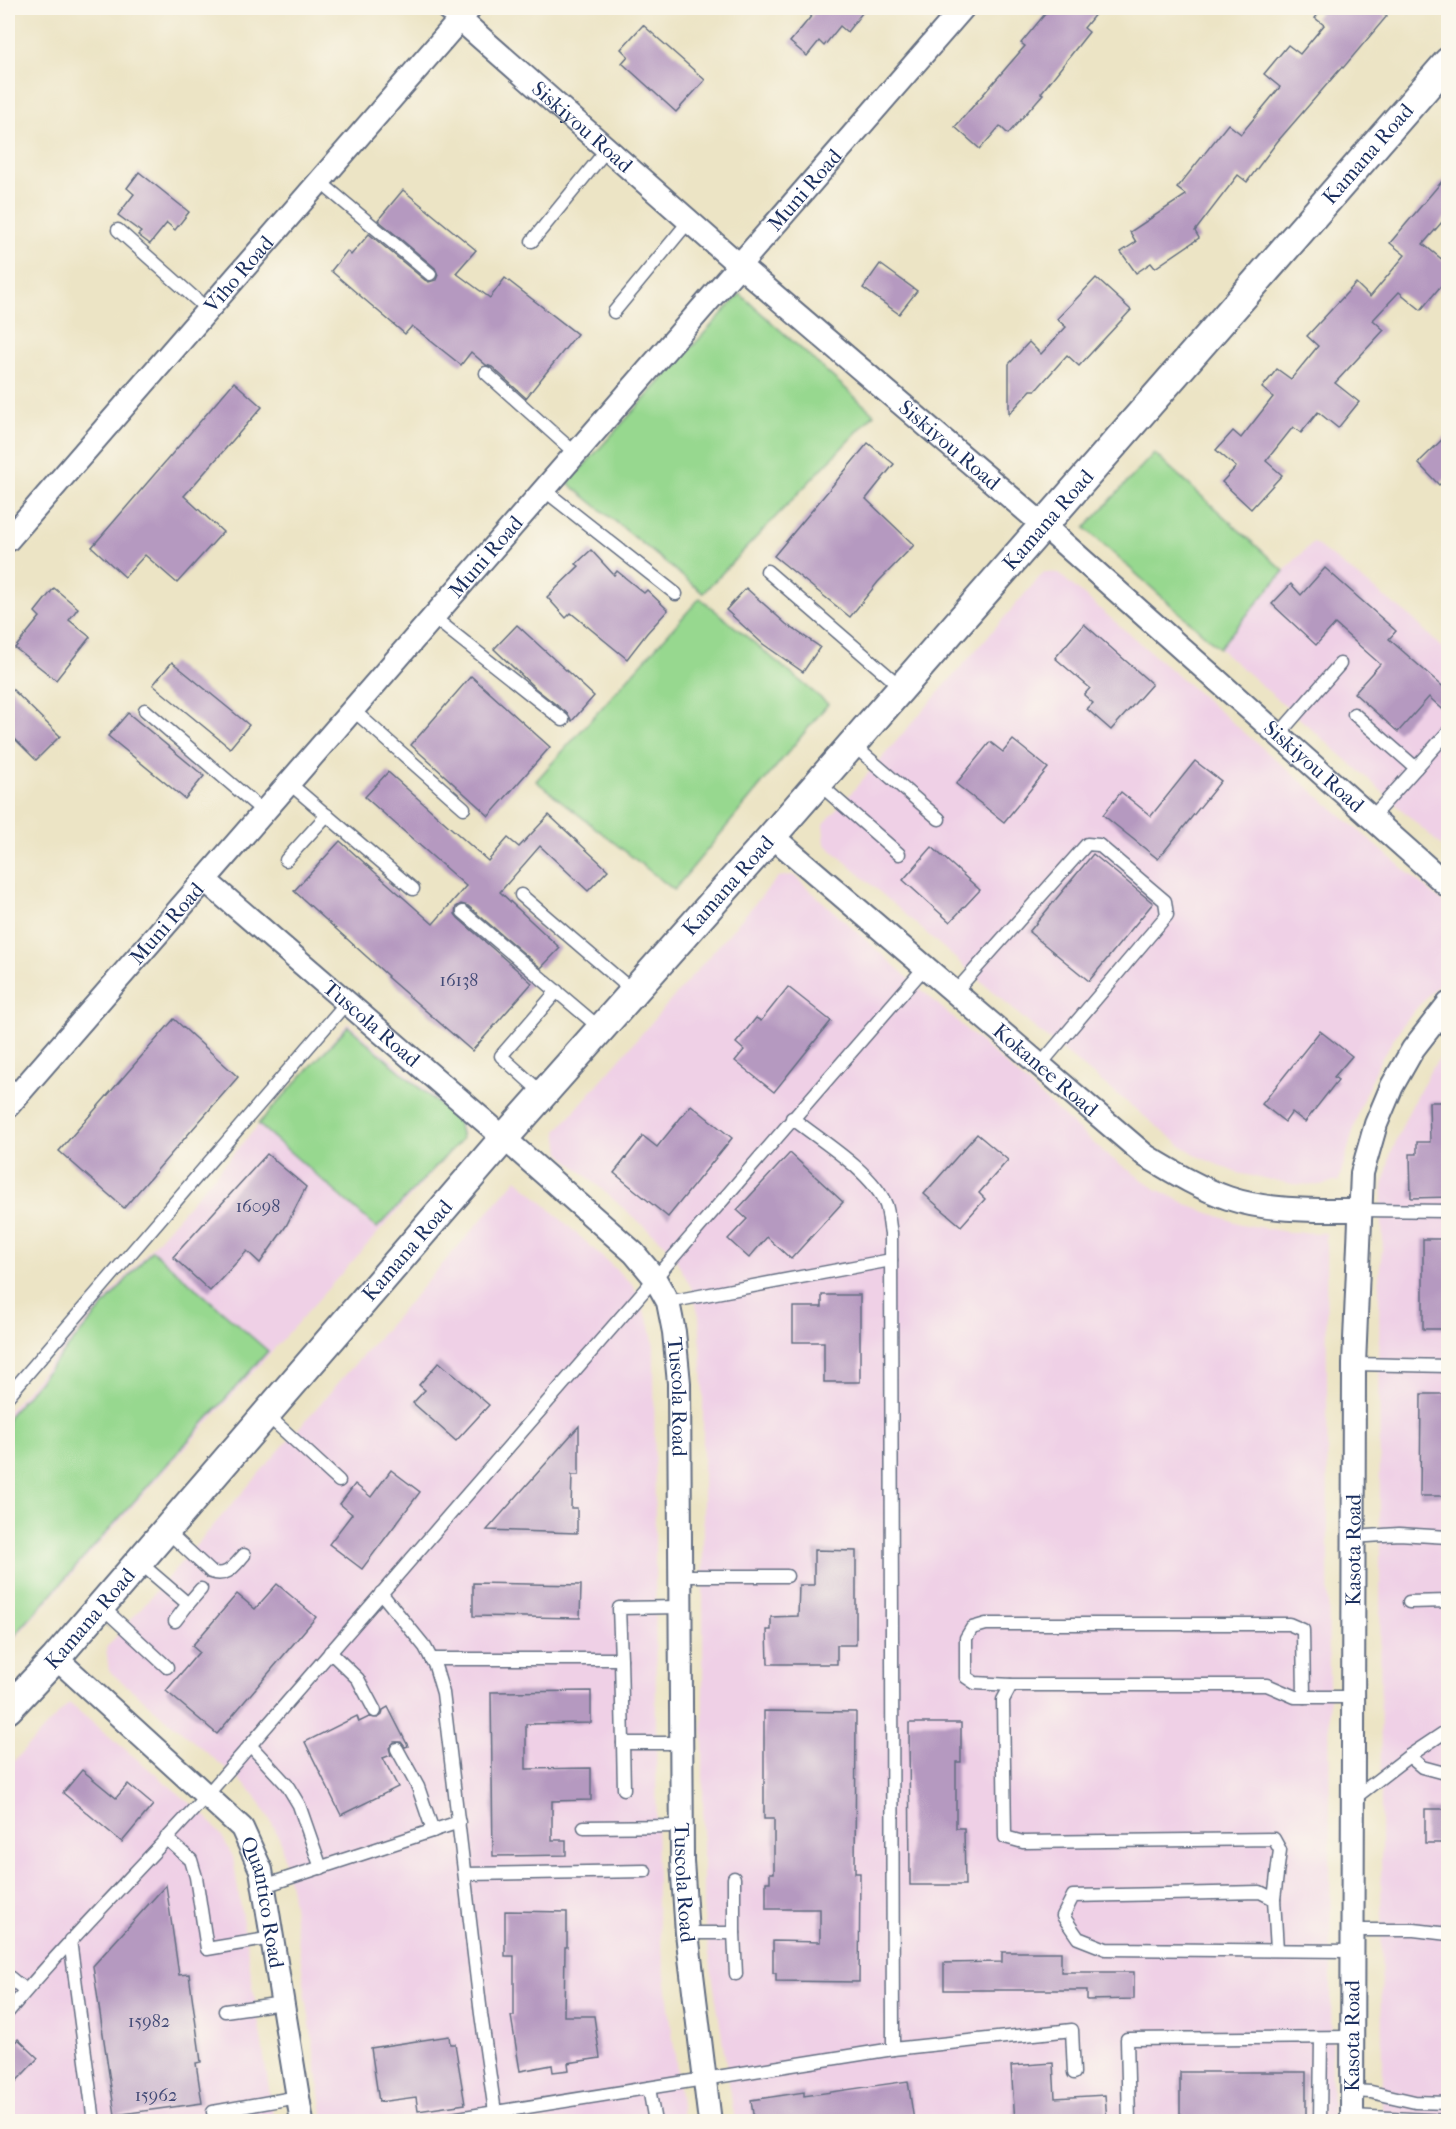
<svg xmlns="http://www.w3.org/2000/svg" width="1456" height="2129" font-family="'IM FELL French Canon',serif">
  <rect width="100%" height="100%" fill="#fbf7ec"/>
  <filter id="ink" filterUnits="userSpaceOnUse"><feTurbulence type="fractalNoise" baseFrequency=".0167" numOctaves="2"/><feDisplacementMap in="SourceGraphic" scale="12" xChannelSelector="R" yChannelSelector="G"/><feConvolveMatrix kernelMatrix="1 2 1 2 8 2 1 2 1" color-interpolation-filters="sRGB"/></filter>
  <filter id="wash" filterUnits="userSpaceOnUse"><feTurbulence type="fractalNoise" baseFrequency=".008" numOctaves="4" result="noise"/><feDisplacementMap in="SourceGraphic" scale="24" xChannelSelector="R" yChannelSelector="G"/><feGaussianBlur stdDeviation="1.35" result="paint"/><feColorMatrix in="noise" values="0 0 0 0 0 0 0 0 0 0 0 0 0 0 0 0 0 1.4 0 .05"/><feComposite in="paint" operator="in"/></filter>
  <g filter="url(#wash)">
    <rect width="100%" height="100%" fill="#ece4c5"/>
    <g fill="#efd0e6">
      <polygon points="1313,542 1412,618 1448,654 1448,852 1366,777 1219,648 1284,571"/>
      <polygon points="1044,572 1058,573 1448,907 1448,974 1405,1021 1380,1061 1361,1104 1339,1181 1320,1185 1293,1184 1237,1173 1202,1158 1180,1145 1031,1025 825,844 823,825"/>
      <polygon points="793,875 1107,1155 1156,1189 1195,1208 1241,1224 1287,1232 1326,1233 1332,2121 735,2121 706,1935 703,1906 703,1385 699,1316 691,1287 670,1249 560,1153 557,1131 778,877"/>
      <polygon points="348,1023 460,1119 463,1138 8,1646 8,1411"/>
      <polygon points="1448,1046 1448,2121 1382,2122 1379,1274 1383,1242 1381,1206 1383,1187 1390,1156 1407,1115 1430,1071"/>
      <polygon points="517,1179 633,1285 650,1325 654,1347 657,1908 683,2121 324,2121 291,1892 280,1840 273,1825 255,1795 242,1782 109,1671 106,1648"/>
      <polygon points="69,1703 206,1816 223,1838 233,1857 274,2121 8,2121 8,1767"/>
    </g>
    <g fill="#97d88f" stroke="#598476" stroke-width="1.5">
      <polygon points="740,294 874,414 703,593 568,483"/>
      <polygon points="1154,453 1284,571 1219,648 1085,528"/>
      <polygon points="700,598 828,704 674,890 536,781"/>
      <polygon points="348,1026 458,1121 462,1139 377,1228 258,1124"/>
      <polygon points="152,1250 268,1351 8,1643 8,1417"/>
    </g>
    <g id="blocks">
      <g fill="#b599c0">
        <polygon points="818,8 866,8 847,32 840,26 824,46 819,41 807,56 790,42"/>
        <polygon points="1050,8 1100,8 1084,28 1089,32 1041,93 1043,94 1008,134 1000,126 980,149 955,127 1025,46 1021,43"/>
        <polygon points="1323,8 1376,8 1387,16 1343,68 1342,67 1277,142 1247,182 1238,175 1195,231 1199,238 1155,268 1151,263 1136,273 1121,252 1136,242 1130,232 1186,195 1177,188 1228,124 1241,134 1280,87 1264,74 1288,45 1300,54 1324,25 1315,18"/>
        <polygon points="643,25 705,80 676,112 622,63 628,56 621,49"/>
        <polygon points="139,172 189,212 175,230 167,223 150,244 138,235 141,232 118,215 134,194 127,188"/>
        <polygon points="1449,173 1449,214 1423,244 1449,265 1449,276 1421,310 1399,292 1373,320 1384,330 1335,383 1359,402 1338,428 1318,412 1301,433 1293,427 1266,461 1282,475 1251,509 1222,482 1236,467 1216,450 1233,431 1241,438 1273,397 1262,388 1277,369 1291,379 1318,346 1307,336 1356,283 1370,297 1405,255 1390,243"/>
        <polygon points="403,190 476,250 456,273 490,298 505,278 577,334 526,398 492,367 486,365 471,352 461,365 412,326 405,334 331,271 347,251 351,255 369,234 425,280 429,282 436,280 438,275 435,268 378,220"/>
        <polygon points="880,264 917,291 899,314 863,288"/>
        <polygon points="1096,278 1131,310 1079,366 1067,355 1036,390 1031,390 1009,414 1009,364 1029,342 1041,354 1066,327 1057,319"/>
        <polygon points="234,382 262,407 184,496 223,532 177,583 145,555 125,577 92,547"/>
        <polygon points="1449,433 1449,476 1439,485 1418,463"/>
        <polygon points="868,443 894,464 866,499 914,545 878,582 850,617 774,556"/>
        <polygon points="591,550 614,575 617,571 644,593 647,590 668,610 647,633 627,659 571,613 566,618 547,597 579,566 576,564"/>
        <polygon points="1325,568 1396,631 1389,639 1449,692 1449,715 1429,697 1398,732 1354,693 1380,664 1335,624 1316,645 1272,604 1291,584 1301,595"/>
        <polygon points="54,588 78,608 69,620 90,637 56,680 15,648 40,617 35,612"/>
        <polygon points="746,588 786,624 820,647 803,672 763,644 726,610"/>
        <polygon points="1084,624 1152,684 1111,730 1087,709 1093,703 1084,695 1090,688 1055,658"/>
        <polygon points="517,625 594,696 572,721 568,714 535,688 494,649"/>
        <polygon points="172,662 249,725 230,748 153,685"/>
        <polygon points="471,676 550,747 489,816 411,745"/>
        <polygon points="8,685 60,736 36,760 8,732"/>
        <polygon points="128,713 204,776 185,799 108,736"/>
        <polygon points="1013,740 1048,768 1004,822 956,784 990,742 1003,752"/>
        <polygon points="1195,761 1221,781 1158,859 1103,815 1121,792 1151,816"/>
        <polygon points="388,772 488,861 508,838 519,847 549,815 608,870 588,891 540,846 500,892 560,948 541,968 468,906 461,904 456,907 455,914 458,918 532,983 472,1051 387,977 388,976 294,891 340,841 433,924 466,886 365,797"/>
        <polygon points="932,847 980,890 950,922 903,880"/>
        <polygon points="1093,854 1153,903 1089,981 1029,932"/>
        <polygon points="788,987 831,1021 774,1092 735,1061 744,1050 736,1043 756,1018 761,1021"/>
        <polygon points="174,1019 238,1077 124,1208 59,1151"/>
        <polygon points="1320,1031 1352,1056 1334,1077 1338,1080 1305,1122 1292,1112 1285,1122 1262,1104"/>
        <polygon points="1429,1102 1449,1102 1449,1197 1411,1198 1410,1154 1417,1154 1417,1142 1430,1142"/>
        <polygon points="691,1105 732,1138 668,1217 614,1173 643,1136 657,1147"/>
        <polygon points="977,1134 1008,1160 979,1193 985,1199 961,1226 924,1194"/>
        <polygon points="790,1153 843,1202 791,1259 767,1237 749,1258 728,1239 747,1219 737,1210"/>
        <polygon points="267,1154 306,1187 286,1226 260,1263 247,1251 210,1291 173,1257"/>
        <rect x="1423" y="1239" width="26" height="90"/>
        <polygon points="822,1295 860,1295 860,1382 824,1382 824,1342 793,1342 793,1307 822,1307"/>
        <polygon points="439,1362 489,1405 456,1441 413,1403 425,1390 419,1385"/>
        <polygon points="1421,1394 1449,1394 1449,1496 1420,1496"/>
        <polygon points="579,1426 579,1475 572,1475 571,1508 577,1508 577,1533 487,1530"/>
        <polygon points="391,1470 420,1492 362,1569 329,1544 352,1514 340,1504 355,1484 371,1497"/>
        <polygon points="814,1550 856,1551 856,1645 837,1645 837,1664 768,1664 767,1630 771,1630 771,1617 798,1616 799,1585 814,1585"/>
        <polygon points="473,1583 581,1585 580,1618 473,1616"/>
        <polygon points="277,1584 316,1617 217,1734 166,1691 199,1652 192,1646 237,1594 255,1609"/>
        <polygon points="591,1691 591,1723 526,1724 526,1769 591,1768 591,1800 552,1801 552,1840 566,1840 566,1855 493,1856 491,1692"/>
        <polygon points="388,1707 408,1746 405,1747 401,1742 394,1742 389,1748 391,1755 383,1758 398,1787 341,1815 305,1742 357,1716 359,1722 369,1717 378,1718 382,1715 383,1710"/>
        <polygon points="764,1711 856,1712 855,1873 860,1873 859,1982 776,1981 776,1973 773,1973 773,1941 820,1942 820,1909 766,1909 766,1882 770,1882 770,1873 774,1873 774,1819 764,1819"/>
        <polygon points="909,1723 961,1723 961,1762 956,1762 956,1828 964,1828 965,1885 910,1885"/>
        <polygon points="82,1770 116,1798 128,1784 153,1805 122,1842 63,1793"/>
        <rect x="1425" y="1809" width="24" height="34"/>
        <polygon points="166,1885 179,1975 189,1974 201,2062 196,2063 202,2103 115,2115 93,1966"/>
        <polygon points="505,1911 567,1912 567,1947 565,1947 564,2016 594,2016 600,2058 568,2063 569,2070 553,2072 552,2065 520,2071 511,2016 514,2016 514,1956 505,1956"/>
        <polygon points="1002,1952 1061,1952 1061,1972 1134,1972 1134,1999 1087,2000 1087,1990 944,1990 944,1963 1002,1962"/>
        <polygon points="449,2036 450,2044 455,2044 465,2104 418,2111 416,2097 379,2102 371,2048"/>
        <polygon points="18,2039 38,2058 8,2090 8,2050"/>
        <polygon points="1053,2063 1055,2098 1105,2095 1107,2121 1015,2121 1011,2066"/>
        <rect x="1180" y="2072" width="126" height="49"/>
        <polygon points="908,2081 914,2121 754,2121 751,2100 804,2092 804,2096"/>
      </g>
    </g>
  </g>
  <g filter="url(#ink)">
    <use href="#blocks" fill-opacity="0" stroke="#646e82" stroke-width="1.5"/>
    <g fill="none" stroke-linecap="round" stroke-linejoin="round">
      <defs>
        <g id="service">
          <polyline points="319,181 430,274"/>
          <polyline points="118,230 208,310"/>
          <polyline points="532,241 608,148"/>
          <polyline points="614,312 689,221"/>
          <polyline points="486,373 575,453"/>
          <polyline points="544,490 676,594"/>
          <polyline points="767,571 901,687"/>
          <polyline points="433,617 563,720"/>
          <polyline points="145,710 264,812"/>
          <polyline points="353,710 464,808"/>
          <polyline points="1354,714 1416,768 1372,817"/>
          <polyline points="1279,734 1340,664"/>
          <polyline points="852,744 939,819"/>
          <polyline points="1416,768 1448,732"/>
          <polyline points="289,783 413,889"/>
          <polyline points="818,783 899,854"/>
          <polyline points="286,860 327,815"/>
          <polyline points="521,895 634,992"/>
          <polyline points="463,912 601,1029"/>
          <polyline points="955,992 1087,844 1099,845 1165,901 1167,915 1040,1065"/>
          <polyline points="8,1083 19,1093"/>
          <polyline points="543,1094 501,1056 557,991"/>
          <polyline points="1361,1210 1448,1211"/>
          <polyline points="668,1302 891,1260"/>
          <polyline points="1354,1364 1448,1366"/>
          <polyline points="8,1396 347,1002"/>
          <polyline points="266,1414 339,1481"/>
          <path d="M166,1530L211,1572C227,1578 234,1566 244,1555"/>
          <polyline points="1352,1537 1399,1534 1448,1537"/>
          <polyline points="139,1562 188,1604 175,1621"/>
          <polyline points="680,1576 787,1576"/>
          <polyline points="381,1593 425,1647 435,1666 443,1693 481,2014 495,2112"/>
          <polyline points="1409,1602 1448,1601"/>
          <polyline points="188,1604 201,1589"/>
          <polyline points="101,1606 167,1667"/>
          <polyline points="330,1652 358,1679 375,1711"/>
          <polyline points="431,1659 621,1659 623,1743 681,1743"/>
          <polyline points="621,1659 619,1608 680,1607"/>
          <polyline points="1011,1685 975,1683 966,1677 966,1638 972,1628 986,1624 1289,1624 1303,1630 1304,1697"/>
          <polyline points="623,1743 624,1789"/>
          <polyline points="250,1745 287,1785 299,1805 321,1868"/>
          <polyline points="397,1749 418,1787 433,1831"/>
          <polyline points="1409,1756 1422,1767 1448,1774"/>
          <polyline points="1352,1800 1409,1756 1448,1730"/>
          <polyline points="584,1827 682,1826"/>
          <polyline points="166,1838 191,1860 196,1877 207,1949 272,1938"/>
          <polyline points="465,1874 645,1871"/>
          <polyline points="264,1886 459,1822"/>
          <polyline points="1274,1899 1280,1850 1274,1839 1023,1842 1005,1837 1003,1700 1011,1685 1267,1685 1295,1697 1352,1697"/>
          <polyline points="1352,1930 1414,1930 1448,1934"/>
          <polyline points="687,1933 734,1933 734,1878"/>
          <polyline points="734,1933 736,1974"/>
          <polyline points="70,1940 94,2122"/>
          <polyline points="1277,1950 1274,1899 1260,1892 1073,1896 1063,1916 1078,1938 1106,1949 1352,1951"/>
          <polyline points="8,1976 25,1990"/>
          <polyline points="225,2011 283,2003"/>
          <path d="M8,2012C75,1931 151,1859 220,1780C455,1509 689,1237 925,967"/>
          <polyline points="893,2049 1072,2030 1074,2073"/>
          <polyline points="649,2088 655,2122"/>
          <polyline points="1352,2091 1371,2092 1415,2102 1448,2103"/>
          <polyline points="213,2112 298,2097"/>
          <polyline points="1352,2116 1448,2121"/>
          <path d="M433,2122L893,2049L891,1233C889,1224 889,1214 886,1205C873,1172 820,1140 792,1118"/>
          <polyline points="1129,2122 1127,2039 1352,2037"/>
          <polyline points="1320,2122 1321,2038"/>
        </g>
        <g id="minor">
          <path id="s1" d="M447,8L739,265L1043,525L1448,886"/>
          <path id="s2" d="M8,540L469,9"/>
          <path id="s3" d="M772,836L1146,1156C1173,1172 1199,1188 1228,1198C1269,1212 1319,1210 1361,1210"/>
          <path id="s4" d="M205,880L504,1138L634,1253L654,1277L668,1302L674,1332L679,1383L682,1861L687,1933L710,2122"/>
          <path id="s5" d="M8,1106L963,8"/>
          <path id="s6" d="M56,1658L242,1828L261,1870L302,2122"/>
          <path id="s7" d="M1352,2122L1354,1364L1362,1173L1376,1124L1392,1086L1413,1049L1448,1004"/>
        </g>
        <g id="tertiary">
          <path id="s8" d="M8,1709L56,1658L504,1138L772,836L1448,62"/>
        </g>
      </defs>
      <use href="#service" stroke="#646e82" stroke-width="15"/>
      <use href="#minor" stroke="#646e82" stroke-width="26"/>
      <use href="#tertiary" stroke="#646e82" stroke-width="32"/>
      <use href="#service" stroke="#fff" stroke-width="12"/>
      <use href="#minor" stroke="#fff" stroke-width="22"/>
      <use href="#tertiary" stroke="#fff" stroke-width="28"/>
    </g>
  </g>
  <g text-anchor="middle" stroke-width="5" stroke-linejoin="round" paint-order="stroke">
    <g font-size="18" fill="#424a76">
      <text x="459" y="986">16138</text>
      <text x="258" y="1212">16098</text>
      <text x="149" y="2027">15982</text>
      <text x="156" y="2101">15962</text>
    </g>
    <g font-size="21" fill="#1b2f5e" stroke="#fbf7ec">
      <text dy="7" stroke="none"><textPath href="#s1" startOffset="180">Siskiyou Road</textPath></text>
      <text dy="7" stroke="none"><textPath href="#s8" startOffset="2066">Kamana Road</textPath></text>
      <text dy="7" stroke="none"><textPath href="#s5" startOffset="1214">Muni Road</textPath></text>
      <text dy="7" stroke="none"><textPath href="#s2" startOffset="352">Viho Road</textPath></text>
      <text dy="7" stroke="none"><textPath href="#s1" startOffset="666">Siskiyou Road</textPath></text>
      <text dy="7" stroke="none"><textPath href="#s8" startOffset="1580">Kamana Road</textPath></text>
      <text dy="7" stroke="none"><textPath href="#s5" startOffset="728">Muni Road</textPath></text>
      <text dy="7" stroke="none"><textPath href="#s1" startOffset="1152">Siskiyou Road</textPath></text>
      <text dy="7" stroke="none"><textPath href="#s8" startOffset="1094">Kamana Road</textPath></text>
      <text dy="7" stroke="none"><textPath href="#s5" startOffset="242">Muni Road</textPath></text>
      <text dy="7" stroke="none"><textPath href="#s4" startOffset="220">Tuscola Road</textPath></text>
      <text dy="7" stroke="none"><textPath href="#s3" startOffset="360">Kokanee Road</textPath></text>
      <text dy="7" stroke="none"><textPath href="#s8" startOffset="608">Kamana Road</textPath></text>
      <text dy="7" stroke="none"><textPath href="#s4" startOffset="724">Tuscola Road</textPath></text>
      <text dy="7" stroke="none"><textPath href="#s7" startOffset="572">Kasota Road</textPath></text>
      <text dy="7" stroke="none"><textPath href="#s8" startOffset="122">Kamana Road</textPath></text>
      <text dy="7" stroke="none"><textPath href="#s4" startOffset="1210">Tuscola Road</textPath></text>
      <text dy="7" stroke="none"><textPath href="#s6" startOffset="330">Quantico Road</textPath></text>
      <text dy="7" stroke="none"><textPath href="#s7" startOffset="86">Kasota Road</textPath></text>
    </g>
  </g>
  <rect width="1456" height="2129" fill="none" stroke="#fbf7ec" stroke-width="30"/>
</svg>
